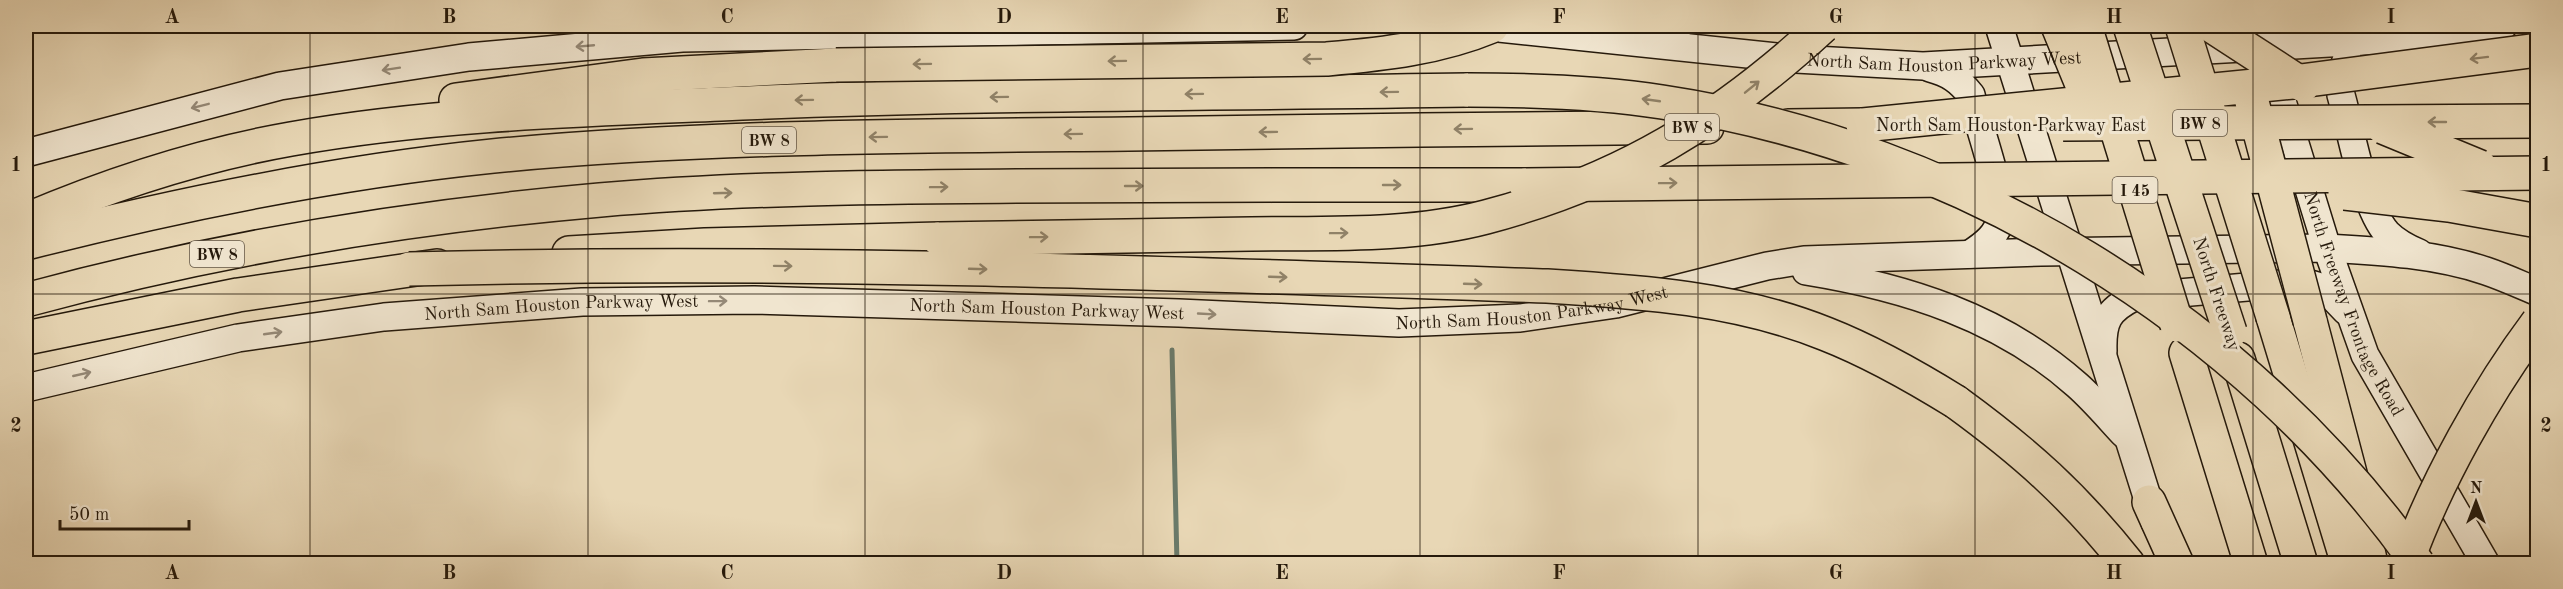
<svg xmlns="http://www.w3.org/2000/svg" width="2563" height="589" font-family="'Old Standard TT',serif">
  <rect width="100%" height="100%" fill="#e8d7b5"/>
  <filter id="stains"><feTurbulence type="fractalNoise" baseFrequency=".00333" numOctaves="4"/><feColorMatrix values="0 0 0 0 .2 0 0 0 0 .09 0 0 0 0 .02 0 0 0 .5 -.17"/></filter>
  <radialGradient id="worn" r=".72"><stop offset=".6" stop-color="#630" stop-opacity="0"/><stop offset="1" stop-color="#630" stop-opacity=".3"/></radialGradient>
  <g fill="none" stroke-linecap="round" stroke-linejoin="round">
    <polyline stroke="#6a7a6a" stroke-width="5" points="1172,350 1177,564"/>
    <defs>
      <g id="secondary">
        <path id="s1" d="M1480,26L1796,59L1923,66L2365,41L2445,36L2503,26"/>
        <polyline points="1999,26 2155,522"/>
        <path id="s2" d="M2259,26L2327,248L2365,355L2486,564"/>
        <polyline points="1636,33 1679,26"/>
        <path d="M2347,58L2339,81L2341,95C2351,130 2364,208 2387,233C2396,242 2407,248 2419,253"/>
        <path d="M1930,68C1949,73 1959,80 1971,95C1977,120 2003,195 2001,216C1999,234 1984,245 1970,254"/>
        <polyline points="26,153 280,86 469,57 682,38 1294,26"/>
        <path d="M1806,271C1905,287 2001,317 2077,385C2094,400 2109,418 2124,434"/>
        <path d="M2103,351C2102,321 2108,310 2134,297L2303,282L2324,288L2346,311"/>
        <path id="s3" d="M26,388L238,338L384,317L582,302L754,300L1179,313L1399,323L1520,318L1616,304L1767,266L1804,260L2041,252L2327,248C2379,251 2436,254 2486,271C2504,277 2521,285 2538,292"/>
      </g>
      <g id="motorway">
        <polyline points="456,100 643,75 836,65"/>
        <polyline points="1788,126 1863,125"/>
        <path d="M26,220C111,184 200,155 291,139C432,114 578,110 721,104C970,93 1219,94 1468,90"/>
        <path d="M26,243C179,204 335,172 493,156C704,136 917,136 1129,134C1322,132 1514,128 1707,127"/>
        <polyline points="569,253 705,245 939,239"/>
        <path d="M26,300C214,249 406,217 600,200C739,188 879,187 1017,186C1187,185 1356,185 1526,185"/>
        <polyline points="2273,317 2348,564"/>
        <polyline points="2310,321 2357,500 2371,564"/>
        <polyline points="26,338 238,295 437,266"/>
        <polyline points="2186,353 2251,564"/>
        <polyline points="2238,359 2301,564"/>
        <path d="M1956,402C2026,453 2074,496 2128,564"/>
        <polyline points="2149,502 2177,564"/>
      </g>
    </defs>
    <use href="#secondary" stroke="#25190b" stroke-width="30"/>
    <use href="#motorway" stroke="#25190b" stroke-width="36"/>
    <use href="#secondary" stroke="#f0e5cf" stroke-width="27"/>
    <use href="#motorway" stroke="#e8d7b5" stroke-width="33"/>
    <defs>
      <g id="motorway-bridge">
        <polyline points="2058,26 2088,99"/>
        <polyline points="2085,26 2177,325"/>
        <polyline points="2130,26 2230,332"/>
        <polyline points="2182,26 2273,317"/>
        <polyline points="2212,26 2303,85"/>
        <path d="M836,65L1327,59C1384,54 1439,48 1492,26"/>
        <path d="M1468,90C1533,90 1598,92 1662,102C1960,147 2243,318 2418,564"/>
        <polyline points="2252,102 2310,321"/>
        <polyline points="2063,124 2538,121"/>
        <polyline points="1863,125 2293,82 2538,50"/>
        <polyline points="2383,127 2480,167"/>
        <polyline points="1526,185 2538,173"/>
        <polyline points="2345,193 2449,205 2538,221"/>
        <path d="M939,239C1043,237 1147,236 1251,234C1328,233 1410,237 1486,217C1622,181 1720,121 1823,26"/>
        <path d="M409,269C789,259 1168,273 1547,286C1642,292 1737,298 1826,334C1872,352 1914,376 1956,402"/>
        <path d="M2406,564C2435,483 2487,390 2538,322"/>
      </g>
    </defs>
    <use href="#motorway-bridge" stroke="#25190b" stroke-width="36" stroke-linecap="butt"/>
    <use href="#motorway-bridge" stroke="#e8d7b5" stroke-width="33"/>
  </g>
  <defs><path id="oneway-shaft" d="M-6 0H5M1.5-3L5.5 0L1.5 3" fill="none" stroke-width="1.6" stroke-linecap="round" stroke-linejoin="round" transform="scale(1.5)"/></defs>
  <g stroke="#958977">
    <use href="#oneway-shaft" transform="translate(585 46) rotate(175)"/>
    <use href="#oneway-shaft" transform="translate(391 69) rotate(171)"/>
    <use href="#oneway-shaft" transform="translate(200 106) rotate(166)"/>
    <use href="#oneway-shaft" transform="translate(718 301) rotate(-1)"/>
    <use href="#oneway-shaft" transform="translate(1207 314) rotate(3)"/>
    <use href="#oneway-shaft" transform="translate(273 333) rotate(-8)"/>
    <use href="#oneway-shaft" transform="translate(82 374) rotate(-13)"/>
  </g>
  <g stroke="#908268">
    <use href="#oneway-shaft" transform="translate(2479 58) rotate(173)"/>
    <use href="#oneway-shaft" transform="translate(1312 59) rotate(179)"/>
    <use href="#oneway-shaft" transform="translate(1117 61) rotate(179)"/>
    <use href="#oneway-shaft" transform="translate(922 64) rotate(179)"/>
    <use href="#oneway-shaft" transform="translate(1752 87) rotate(-39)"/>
    <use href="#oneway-shaft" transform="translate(1389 92) rotate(179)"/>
    <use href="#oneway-shaft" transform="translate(1194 94) rotate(179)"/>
    <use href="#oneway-shaft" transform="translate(999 97) rotate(179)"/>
    <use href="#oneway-shaft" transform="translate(804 100) rotate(179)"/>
    <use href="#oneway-shaft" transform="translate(1651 100) rotate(-172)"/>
    <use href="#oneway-shaft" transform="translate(2437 122) rotate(180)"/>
    <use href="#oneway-shaft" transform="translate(1463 129) rotate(179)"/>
    <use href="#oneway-shaft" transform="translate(1268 132) rotate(179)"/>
    <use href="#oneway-shaft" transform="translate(1073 134) rotate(179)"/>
    <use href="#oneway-shaft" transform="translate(878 137) rotate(179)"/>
    <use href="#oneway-shaft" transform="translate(1668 183) rotate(-1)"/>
    <use href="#oneway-shaft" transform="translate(1392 185)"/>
    <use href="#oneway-shaft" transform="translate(1134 186)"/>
    <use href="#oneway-shaft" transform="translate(939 187) rotate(-1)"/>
    <use href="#oneway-shaft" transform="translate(723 193) rotate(-2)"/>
    <use href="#oneway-shaft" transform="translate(1339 233) rotate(-1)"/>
    <use href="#oneway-shaft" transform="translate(1039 237) rotate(-1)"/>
    <use href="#oneway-shaft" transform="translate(783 266) rotate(1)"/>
    <use href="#oneway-shaft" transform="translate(978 269) rotate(2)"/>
    <use href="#oneway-shaft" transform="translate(1278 277) rotate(2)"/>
    <use href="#oneway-shaft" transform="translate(1473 284) rotate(2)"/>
  </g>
  <path fill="none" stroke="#25190b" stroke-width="1.5" stroke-opacity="0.55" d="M310,26V564M588,26V564M865,26V564M1143,26V564M1420,26V564M1698,26V564M1975,26V564M2253,26V564M26,294H2538"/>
  <g text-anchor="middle" stroke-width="6" stroke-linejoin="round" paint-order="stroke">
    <g fill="#f0e5cf" stroke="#625646" stroke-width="1.5">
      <rect x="2173" y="110" width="54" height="26" rx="4.5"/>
      <rect x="1665" y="114" width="54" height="26" rx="4.5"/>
      <rect x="742" y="127" width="54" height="26" rx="4.5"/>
      <rect x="2112.5" y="177" width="45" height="26" rx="4.5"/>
      <rect x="190" y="241" width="54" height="26" rx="4.5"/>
    </g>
    <g font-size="16" font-weight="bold" fill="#25190b">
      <text x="2200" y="129">BW 8</text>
      <text x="1692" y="133">BW 8</text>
      <text x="769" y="146">BW 8</text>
      <text x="2135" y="196">I 45</text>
      <text x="217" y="260">BW 8</text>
    </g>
    <g font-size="18" fill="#25190b" stroke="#f0e5cf">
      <text dy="6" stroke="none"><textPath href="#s1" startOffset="466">North Sam Houston Parkway West</textPath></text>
      <text x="2011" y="131">North Sam Houston Parkway East</text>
      <text transform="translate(2217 294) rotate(72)" y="6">North Freeway</text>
      <text dy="6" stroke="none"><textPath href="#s2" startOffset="294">North Freeway Frontage Road</textPath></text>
      <text dy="6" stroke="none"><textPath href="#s3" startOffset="1515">North Sam Houston Parkway West</textPath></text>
      <text dy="6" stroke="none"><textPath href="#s3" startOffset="543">North Sam Houston Parkway West</textPath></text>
      <text dy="6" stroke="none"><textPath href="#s3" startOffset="1029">North Sam Houston Parkway West</textPath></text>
    </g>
  </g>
  <rect width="2563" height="589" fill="none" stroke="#e8d7b5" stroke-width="66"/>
  <g transform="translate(2476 502)" stroke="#f0e5cf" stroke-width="4.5" paint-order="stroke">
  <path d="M0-4.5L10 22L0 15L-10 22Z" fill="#25190b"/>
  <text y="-9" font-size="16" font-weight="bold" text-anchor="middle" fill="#25190b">N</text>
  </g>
  <path d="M60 520v9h129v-9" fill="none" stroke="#25190b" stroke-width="3"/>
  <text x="69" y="520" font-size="18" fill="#25190b" stroke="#f0e5cf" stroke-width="4.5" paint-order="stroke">50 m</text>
  <rect x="33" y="33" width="2497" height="523" fill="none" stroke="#25190b" stroke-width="2"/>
  <g font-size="20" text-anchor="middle" font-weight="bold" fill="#25190b">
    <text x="172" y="23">A</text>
    <text x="449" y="23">B</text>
    <text x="727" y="23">C</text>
    <text x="1004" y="23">D</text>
    <text x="1282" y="23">E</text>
    <text x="1559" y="23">F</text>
    <text x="1836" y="23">G</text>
    <text x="2114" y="23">H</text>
    <text x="2391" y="23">I</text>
    <text x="16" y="171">1</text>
    <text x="2546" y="171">1</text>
    <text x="16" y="432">2</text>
    <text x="2546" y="432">2</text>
    <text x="172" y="579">A</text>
    <text x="449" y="579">B</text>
    <text x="727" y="579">C</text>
    <text x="1004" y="579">D</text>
    <text x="1282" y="579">E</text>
    <text x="1559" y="579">F</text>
    <text x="1836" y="579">G</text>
    <text x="2114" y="579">H</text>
    <text x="2391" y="579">I</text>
  </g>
  <rect width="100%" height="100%" filter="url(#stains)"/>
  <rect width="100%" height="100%" fill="url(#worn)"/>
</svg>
